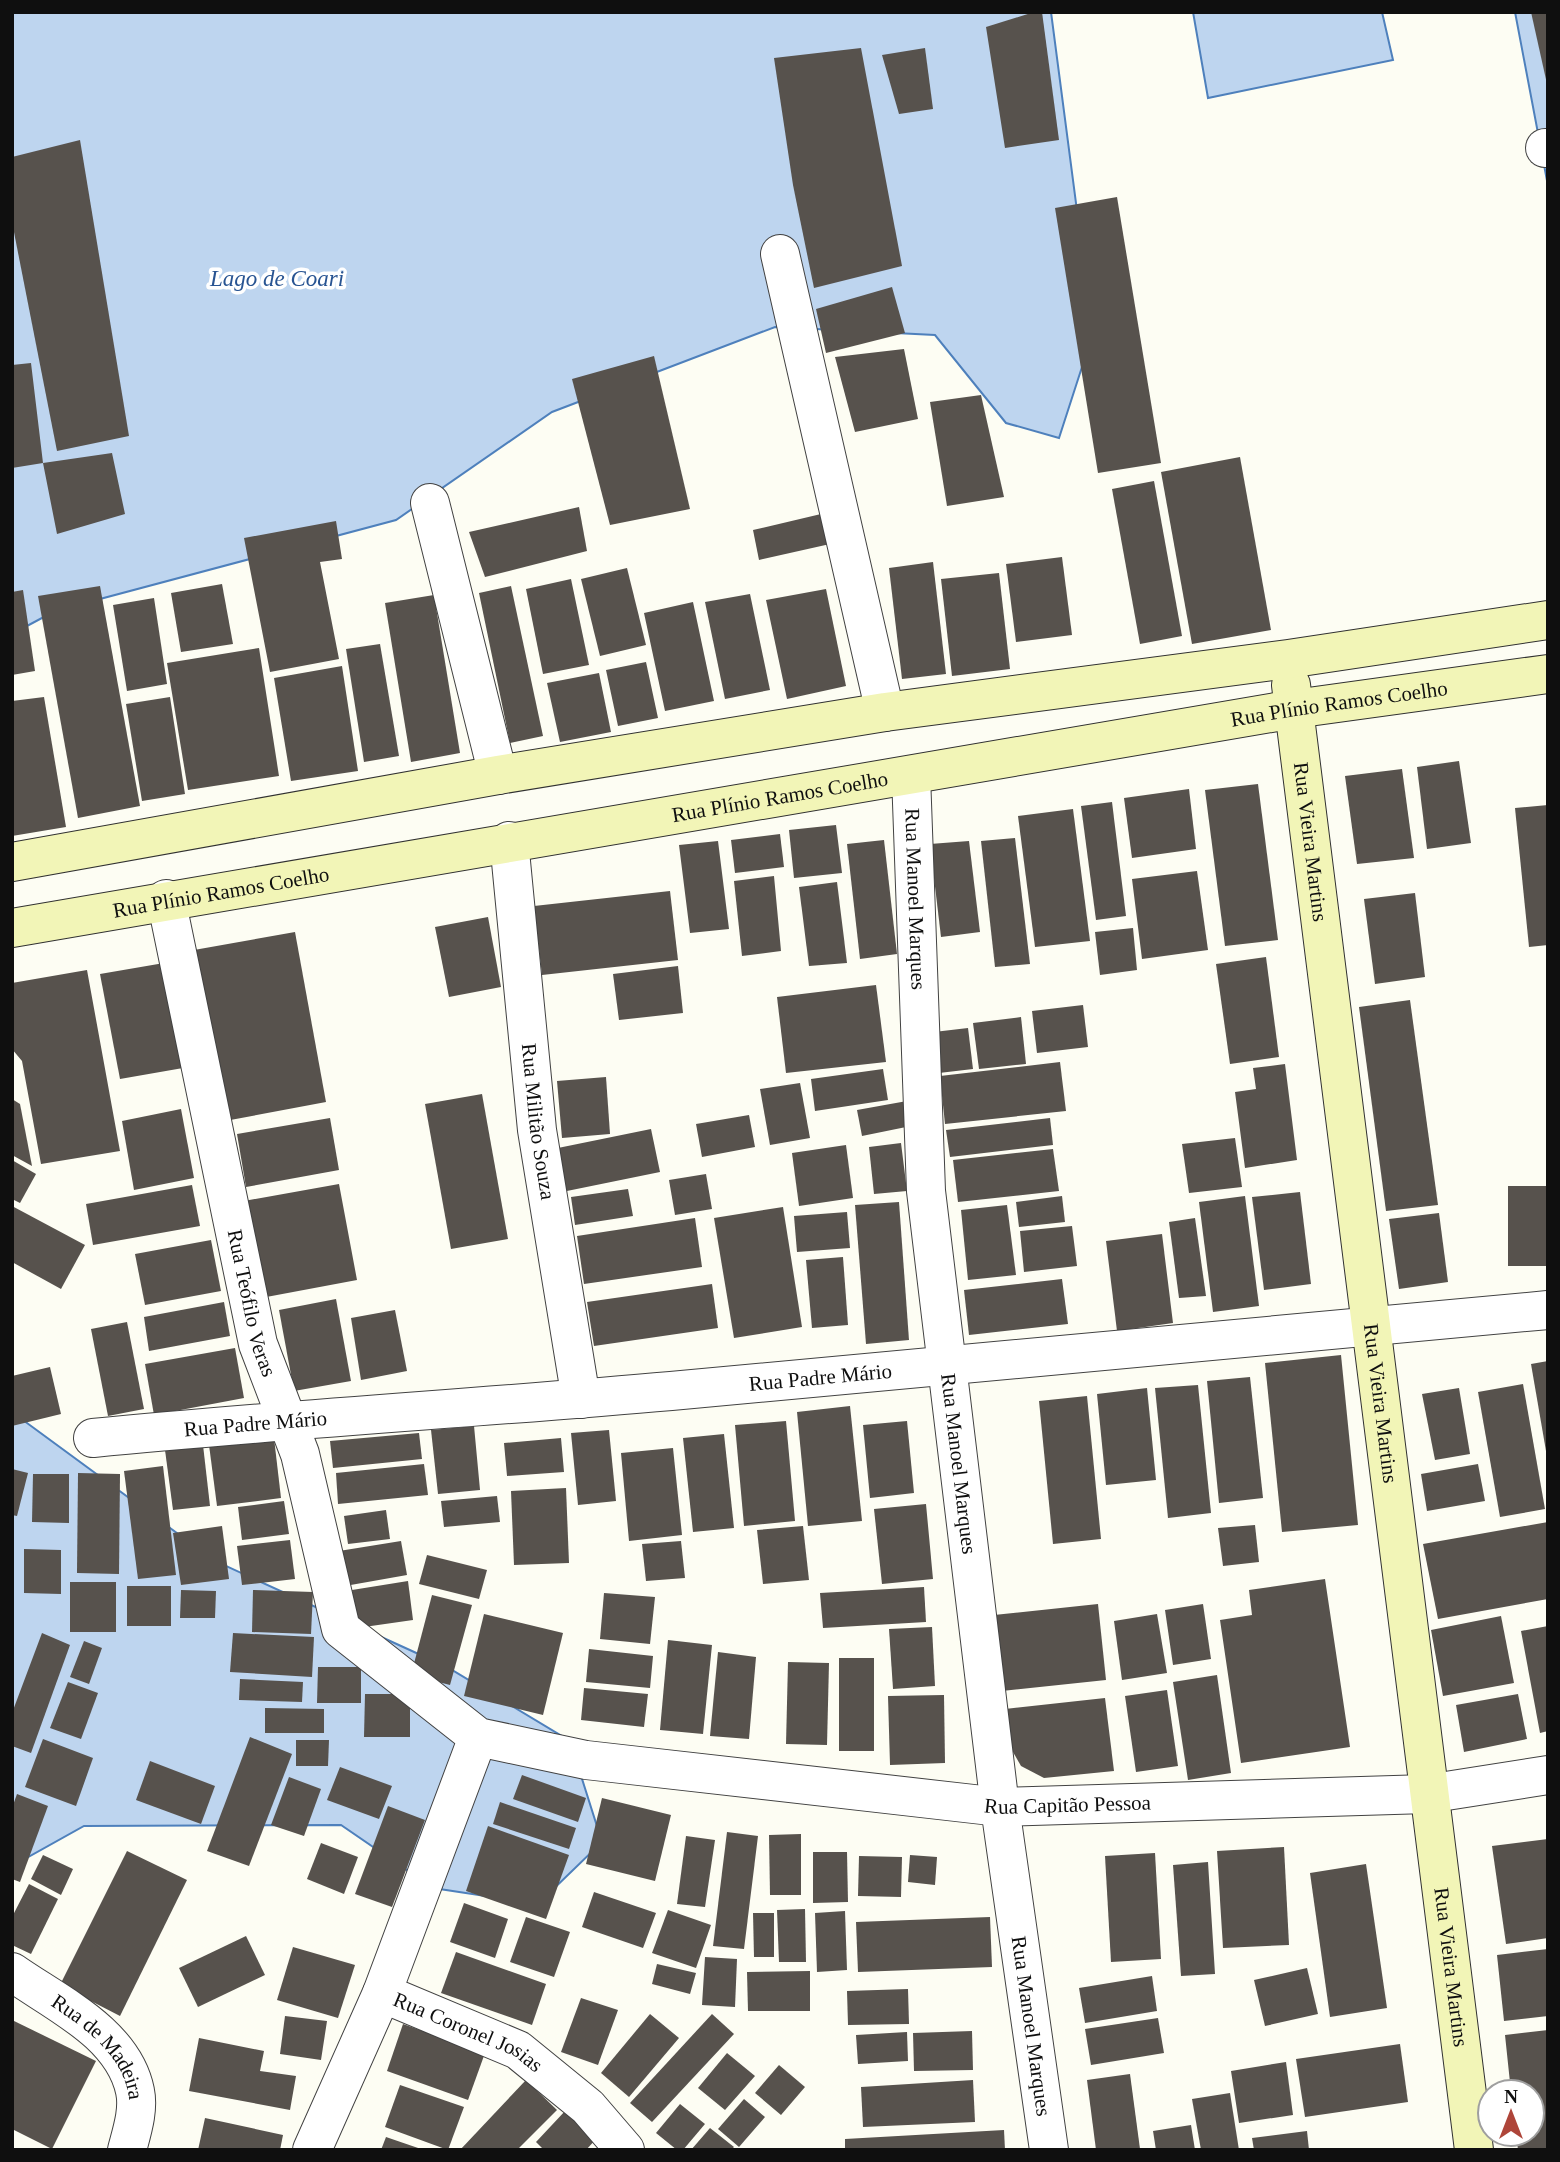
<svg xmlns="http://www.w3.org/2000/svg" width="1560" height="2162" font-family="'Times New Roman',serif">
  <rect width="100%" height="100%" fill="#fdfdf3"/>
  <g fill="#bed5ef" stroke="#4e80bc" stroke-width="2">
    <polygon points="12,12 1051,12 1093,333 1059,438 1006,423 935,335 775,327 552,412 396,520 55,611 12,634"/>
    <polygon points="1193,12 1382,12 1393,60 1208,98"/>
    <polygon points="1515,12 1548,12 1548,186"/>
    <polygon points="12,1412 215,1561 447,1667 570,1741 602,1842 538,1904 433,1888 341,1825 84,1826 12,1866"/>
  </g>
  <g fill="#57524d">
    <polygon points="1034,12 1042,12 1059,140 1005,148 986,27"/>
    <polygon points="1531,12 1548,12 1548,84 1547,84"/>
    <polygon points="861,48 902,266 814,288 793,185 774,58"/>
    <polygon points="925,48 933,109 899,114 882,55"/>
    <polygon points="80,140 129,436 57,451 12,222 12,157"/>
    <polygon points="1117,197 1161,463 1098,473 1055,208"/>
    <polygon points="892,287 905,333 826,353 816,309"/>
    <polygon points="904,349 918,419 855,432 835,357"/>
    <polygon points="654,356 690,509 610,525 572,379"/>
    <polygon points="31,363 43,463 112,453 125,514 57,534 43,463 12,468 12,365"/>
    <polygon points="981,395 1004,497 947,506 930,402"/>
    <polygon points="1240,457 1271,630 1192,644 1161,472"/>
    <polygon points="1154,481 1182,636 1140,644 1112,489"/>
    <polygon points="579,507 587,551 485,577 469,532"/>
    <polygon points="821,514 830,544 759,560 753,530"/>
    <polygon points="336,521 342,559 320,562 339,659 270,672 244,538"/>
    <polygon points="1062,557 1072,635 1016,642 1006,564"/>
    <polygon points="933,562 946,674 902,679 889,568"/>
    <polygon points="627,568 646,645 600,656 581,579"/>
    <polygon points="999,573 1010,669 952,676 941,579"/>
    <polygon points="571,579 589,665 543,674 526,589"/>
    <polygon points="222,584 233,644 181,652 171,593"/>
    <polygon points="100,586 140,806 78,818 38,596"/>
    <polygon points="511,586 543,736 510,743 479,593"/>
    <polygon points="826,589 846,686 787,699 766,600"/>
    <polygon points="23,590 35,671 12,675 12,592"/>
    <polygon points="750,594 770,690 725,699 705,602"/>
    <polygon points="434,595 460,753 411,762 385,603"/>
    <polygon points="154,598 167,684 127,691 113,605"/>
    <polygon points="693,602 714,701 665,711 644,613"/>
    <polygon points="380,644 399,756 364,762 346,649"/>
    <polygon points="259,648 279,776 188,790 167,663"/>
    <polygon points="646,662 658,718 618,726 606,670"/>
    <polygon points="342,666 358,771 291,781 274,678"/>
    <polygon points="599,673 611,732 560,742 547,683"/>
    <polygon points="44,697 66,827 12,836 12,701"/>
    <polygon points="170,697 185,794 142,801 126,704"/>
    <polygon points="1459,761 1471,843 1427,849 1417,767"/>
    <polygon points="1402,769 1414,858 1357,864 1345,776"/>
    <polygon points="1258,784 1278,940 1225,946 1205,790"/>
    <polygon points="1189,789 1196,849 1132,858 1124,798"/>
    <polygon points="1112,802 1126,916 1096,920 1081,806"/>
    <polygon points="1548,805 1548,945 1529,947 1515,808"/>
    <polygon points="1073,809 1090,941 1035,947 1018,816"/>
    <polygon points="836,825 842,873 794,878 789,830"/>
    <polygon points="780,834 784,867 735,873 731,840"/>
    <polygon points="1015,838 1030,964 995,967 981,841"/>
    <polygon points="884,840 897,954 860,959 847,844"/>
    <polygon points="718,841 729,929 690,933 679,845"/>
    <polygon points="969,841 980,932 941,937 930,844"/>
    <polygon points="1197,871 1208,950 1142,959 1132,879"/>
    <polygon points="774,876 781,951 742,956 734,881"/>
    <polygon points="837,882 847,963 809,966 799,887"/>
    <polygon points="670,891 678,960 542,975 534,906"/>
    <polygon points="1415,893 1425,977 1375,984 1364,899"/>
    <polygon points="488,917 501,987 449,997 435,927"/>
    <polygon points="1133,928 1137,970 1100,975 1095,932"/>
    <polygon points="295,932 326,1102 225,1121 194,950"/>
    <polygon points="1266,957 1279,1057 1230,1064 1216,964"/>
    <polygon points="164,963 183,1068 120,1079 100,974"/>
    <polygon points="678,966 683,1013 619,1020 613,974"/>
    <polygon points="87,970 120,1151 41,1164 22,1061 12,1049 12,983"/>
    <polygon points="876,985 886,1062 786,1073 777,997"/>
    <polygon points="1410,1000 1438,1205 1386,1211 1359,1007"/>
    <polygon points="1083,1005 1088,1047 1037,1053 1032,1011"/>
    <polygon points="1021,1017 1026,1064 979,1069 973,1023"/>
    <polygon points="968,1028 973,1069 939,1073 934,1032"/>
    <polygon points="1060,1062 1066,1111 945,1124 940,1076"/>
    <polygon points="1285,1064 1297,1160 1245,1168 1235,1092 1256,1089 1253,1068"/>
    <polygon points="883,1069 888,1100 815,1111 811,1079"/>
    <polygon points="606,1077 610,1134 562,1138 557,1081"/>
    <polygon points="800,1083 810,1138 770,1145 760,1089"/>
    <polygon points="482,1094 508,1239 451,1249 425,1104"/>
    <polygon points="12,1099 20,1104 32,1166 12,1155"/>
    <polygon points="907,1101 911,1126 862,1136 857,1110"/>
    <polygon points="181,1109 194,1178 134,1190 122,1121"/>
    <polygon points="749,1115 755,1147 702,1157 696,1124"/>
    <polygon points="330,1118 339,1170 246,1187 237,1134"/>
    <polygon points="1050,1118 1053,1145 950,1157 946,1130"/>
    <polygon points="651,1129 660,1172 562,1192 553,1149"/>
    <polygon points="1235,1138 1242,1187 1189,1193 1182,1144"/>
    <polygon points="901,1143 907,1191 874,1194 869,1147"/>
    <polygon points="846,1145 853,1198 799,1206 792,1153"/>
    <polygon points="1053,1149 1059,1191 958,1202 953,1160"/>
    <polygon points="12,1160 36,1174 20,1203 12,1199"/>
    <polygon points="706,1174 712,1209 675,1215 669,1180"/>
    <polygon points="339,1184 357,1280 261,1298 244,1201"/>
    <polygon points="192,1185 200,1226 93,1245 86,1204"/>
    <rect x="1508" y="1186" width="40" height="80"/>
    <polygon points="628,1189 633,1216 575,1225 571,1197"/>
    <polygon points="1300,1192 1311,1284 1264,1290 1252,1197"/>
    <polygon points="1062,1196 1065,1222 1019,1227 1016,1202"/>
    <polygon points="1245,1196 1259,1306 1213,1312 1199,1202"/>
    <polygon points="899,1202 909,1340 866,1344 855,1205"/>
    <polygon points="1007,1205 1016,1275 968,1280 961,1210"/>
    <polygon points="12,1206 85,1245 61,1289 12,1262"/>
    <polygon points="783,1207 802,1327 734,1338 714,1218"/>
    <polygon points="847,1212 850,1248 797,1252 794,1216"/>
    <polygon points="1439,1213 1448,1282 1399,1289 1389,1219"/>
    <polygon points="695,1218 702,1267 584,1284 577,1236"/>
    <polygon points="1195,1218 1206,1296 1179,1298 1169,1222"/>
    <polygon points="1072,1226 1077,1266 1024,1272 1020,1231"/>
    <polygon points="1162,1234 1173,1323 1117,1331 1106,1241"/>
    <polygon points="211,1240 221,1291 145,1305 135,1254"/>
    <polygon points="843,1257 848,1325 812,1328 806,1260"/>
    <polygon points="1062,1279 1068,1324 969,1335 964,1290"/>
    <polygon points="712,1284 718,1328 594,1346 587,1302"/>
    <polygon points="336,1299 351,1381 294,1391 279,1310"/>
    <polygon points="224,1302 230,1336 149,1351 144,1317"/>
    <polygon points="395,1310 407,1371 361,1380 351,1318"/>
    <polygon points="127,1322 144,1409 108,1416 91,1329"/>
    <polygon points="235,1348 244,1398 154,1415 145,1364"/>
    <polygon points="1341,1355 1358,1525 1282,1532 1265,1363"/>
    <polygon points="1548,1361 1548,1451 1546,1451 1531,1364"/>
    <polygon points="50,1367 61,1414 12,1426 12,1376"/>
    <polygon points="1250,1377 1263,1498 1219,1503 1207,1381"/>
    <polygon points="1523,1384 1545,1509 1500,1517 1478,1392"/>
    <polygon points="1198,1385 1211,1513 1168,1518 1155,1388"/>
    <polygon points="1147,1388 1156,1480 1106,1485 1097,1394"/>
    <polygon points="1459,1388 1470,1454 1435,1460 1422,1394"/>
    <polygon points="1087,1396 1101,1539 1053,1544 1039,1401"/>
    <polygon points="850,1406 862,1521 808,1526 797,1412"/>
    <polygon points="786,1421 795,1521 744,1526 735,1425"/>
    <polygon points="907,1421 914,1493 870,1498 863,1425"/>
    <polygon points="474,1426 480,1490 438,1494 431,1430"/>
    <polygon points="609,1430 616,1501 578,1505 571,1433"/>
    <polygon points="419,1433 422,1459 333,1468 330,1441"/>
    <polygon points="724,1434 734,1528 693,1532 683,1438"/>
    <polygon points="274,1438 281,1498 217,1506 209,1445"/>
    <polygon points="561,1438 564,1472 507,1476 504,1443"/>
    <polygon points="203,1445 210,1506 173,1510 165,1450"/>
    <polygon points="673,1448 682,1535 629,1541 621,1453"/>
    <polygon points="424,1464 428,1495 338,1504 336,1473"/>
    <polygon points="1478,1464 1485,1501 1427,1511 1421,1474"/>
    <polygon points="163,1466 176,1575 138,1579 124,1471"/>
    <polygon points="12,1469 28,1473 17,1516 12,1515"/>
    <polygon points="78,1473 120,1474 119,1574 77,1573"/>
    <polygon points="33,1474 69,1474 69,1523 32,1522"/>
    <polygon points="566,1488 569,1563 514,1565 511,1491"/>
    <polygon points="497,1496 500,1522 444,1527 441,1501"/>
    <polygon points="284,1501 289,1534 242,1540 238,1507"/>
    <polygon points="926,1504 933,1579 882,1584 874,1509"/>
    <polygon points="386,1510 390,1539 348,1544 344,1516"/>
    <polygon points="1548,1522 1548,1599 1438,1619 1423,1544"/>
    <polygon points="1255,1525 1259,1562 1223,1566 1218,1528"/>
    <polygon points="222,1526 229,1579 181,1585 173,1533"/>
    <polygon points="803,1526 809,1580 763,1584 757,1530"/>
    <polygon points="290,1540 295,1579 242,1585 237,1546"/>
    <polygon points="401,1541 407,1575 345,1586 339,1551"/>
    <polygon points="681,1541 685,1578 646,1581 642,1544"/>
    <polygon points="24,1549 61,1550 61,1594 24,1593"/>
    <polygon points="427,1555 487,1570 479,1599 419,1584"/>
    <polygon points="1325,1579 1350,1747 1241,1763 1220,1620 1252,1615 1249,1590"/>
    <polygon points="408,1581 413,1620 357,1628 352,1590"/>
    <rect x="70" y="1582" width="46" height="50"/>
    <rect x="127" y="1586" width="44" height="40"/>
    <polygon points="924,1587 926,1622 823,1628 820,1593"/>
    <polygon points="181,1590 216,1591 215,1618 180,1618"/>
    <polygon points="253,1590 313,1592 311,1634 252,1632"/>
    <polygon points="604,1593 655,1597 650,1644 600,1639"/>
    <polygon points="432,1595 472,1605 450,1685 411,1675"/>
    <polygon points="1098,1604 1106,1680 1002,1691 994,1615"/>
    <polygon points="1203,1604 1211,1659 1173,1665 1165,1610"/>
    <polygon points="484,1614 563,1633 543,1715 464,1696"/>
    <polygon points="1157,1614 1167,1673 1122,1680 1114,1621"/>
    <polygon points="1501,1616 1514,1683 1443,1696 1431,1630"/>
    <polygon points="1548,1626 1548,1731 1540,1733 1521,1631"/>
    <polygon points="932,1627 935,1686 893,1689 889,1629"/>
    <polygon points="42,1633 70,1645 31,1753 12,1746 12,1713"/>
    <polygon points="233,1633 314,1637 312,1677 230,1672"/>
    <polygon points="668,1640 712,1645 703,1734 660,1730"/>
    <polygon points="84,1641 102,1648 89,1684 70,1677"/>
    <polygon points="589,1649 653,1656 650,1688 586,1682"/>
    <polygon points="718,1652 756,1657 749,1739 710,1736"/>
    <rect x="839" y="1658" width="35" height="93"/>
    <polygon points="788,1662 829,1663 827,1745 786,1744"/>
    <polygon points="318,1667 361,1667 361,1703 317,1703"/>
    <polygon points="1217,1675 1231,1773 1188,1780 1173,1682"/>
    <polygon points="240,1679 303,1682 302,1702 239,1700"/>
    <polygon points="68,1682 98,1693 81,1739 50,1728"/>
    <polygon points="584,1688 648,1694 644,1727 581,1720"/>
    <polygon points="1167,1690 1178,1766 1136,1772 1125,1696"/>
    <polygon points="365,1694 410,1694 410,1737 364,1737"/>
    <polygon points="1518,1694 1527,1739 1464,1752 1456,1705"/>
    <polygon points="944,1695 945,1763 890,1765 888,1696"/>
    <polygon points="1105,1698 1114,1771 1044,1778 1021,1766 1009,1745 1005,1709"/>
    <polygon points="265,1708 324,1709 324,1733 265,1733"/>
    <polygon points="250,1737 292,1754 249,1866 207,1851"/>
    <polygon points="43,1739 93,1758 76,1806 25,1787"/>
    <polygon points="296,1740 329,1740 328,1766 296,1766"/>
    <polygon points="150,1761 215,1786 201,1824 136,1800"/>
    <polygon points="340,1767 392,1786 379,1819 327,1800"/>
    <polygon points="522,1775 586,1798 578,1822 513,1799"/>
    <polygon points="289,1777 321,1789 304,1836 271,1825"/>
    <polygon points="17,1794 48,1806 20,1882 12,1879 12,1808"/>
    <polygon points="602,1798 671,1815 655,1881 586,1864"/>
    <polygon points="500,1802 576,1828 569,1849 493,1824"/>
    <polygon points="388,1806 425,1820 392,1907 355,1894"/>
    <polygon points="488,1826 569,1855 546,1919 466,1891"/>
    <polygon points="727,1832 758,1836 744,1949 713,1946"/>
    <polygon points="801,1834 801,1895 770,1895 769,1835"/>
    <polygon points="686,1836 715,1840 705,1907 677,1904"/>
    <polygon points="1548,1839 1548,1938 1506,1944 1492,1846"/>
    <polygon points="321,1843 358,1857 344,1894 307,1879"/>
    <polygon points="1284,1847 1289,1945 1223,1948 1217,1851"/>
    <polygon points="127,1851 187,1880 120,2016 60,1985"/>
    <polygon points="813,1852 847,1852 848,1902 813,1903"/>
    <polygon points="1155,1853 1161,1959 1111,1962 1105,1856"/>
    <polygon points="43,1855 73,1869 61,1895 31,1879"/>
    <polygon points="910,1855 937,1857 935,1885 908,1882"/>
    <polygon points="859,1856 902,1857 901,1897 858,1896"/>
    <polygon points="1208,1862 1215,1974 1181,1976 1173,1865"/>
    <polygon points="1366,1864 1387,2008 1330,2017 1310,1873"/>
    <polygon points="29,1884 58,1899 31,1954 12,1945 12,1917"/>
    <polygon points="594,1892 656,1913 643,1948 582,1927"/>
    <polygon points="464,1903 508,1919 495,1958 450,1942"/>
    <polygon points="805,1909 806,1962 779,1962 777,1910"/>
    <polygon points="668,1910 711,1925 696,1968 652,1953"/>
    <polygon points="845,1911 847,1970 817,1972 815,1913"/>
    <polygon points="753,1913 774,1913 774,1957 754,1957"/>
    <polygon points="526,1917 570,1932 554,1977 510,1962"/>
    <polygon points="990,1917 992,1967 858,1972 856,1922"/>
    <polygon points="246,1936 265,1975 198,2007 179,1968"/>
    <polygon points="293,1947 355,1965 338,2018 277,2000"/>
    <polygon points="1548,1949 1548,2016 1504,2021 1497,1955"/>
    <polygon points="456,1952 546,1984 532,2025 441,1993"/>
    <polygon points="705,1957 737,1959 735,2007 702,2005"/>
    <polygon points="657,1964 696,1973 690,1994 652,1984"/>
    <polygon points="1307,1968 1318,2014 1265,2026 1254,1980"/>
    <polygon points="810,1971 810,2011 748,2011 747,1972"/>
    <polygon points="1152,1976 1157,2011 1085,2023 1079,1988"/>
    <polygon points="908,1989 909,2024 848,2025 847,1991"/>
    <polygon points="581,1998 618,2010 598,2065 561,2052"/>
    <polygon points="650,2014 679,2038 629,2097 601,2073"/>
    <polygon points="712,2014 734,2034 652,2122 630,2103"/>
    <polygon points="285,2016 327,2021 321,2060 280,2054"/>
    <polygon points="1158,2018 1164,2053 1091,2065 1085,2029"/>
    <polygon points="12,2020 96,2061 52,2149 12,2129"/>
    <polygon points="403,2024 485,2053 468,2100 387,2071"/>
    <polygon points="1548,2030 1548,2150 1518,2150 1516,2134 1532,2134 1532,2092 1511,2092 1505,2035"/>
    <polygon points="972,2031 973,2070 914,2071 913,2033"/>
    <polygon points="907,2032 908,2061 858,2064 856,2035"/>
    <polygon points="199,2038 264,2051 260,2071 296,2076 290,2110 189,2091"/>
    <polygon points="1400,2044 1408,2102 1305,2117 1296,2059"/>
    <polygon points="727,2053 755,2076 725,2110 698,2088"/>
    <polygon points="1286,2062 1293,2115 1239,2123 1231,2071"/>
    <polygon points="779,2065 805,2087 781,2115 755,2093"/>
    <polygon points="1130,2074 1140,2149 1096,2150 1087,2080"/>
    <polygon points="526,2080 557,2110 517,2150 460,2150"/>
    <polygon points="973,2080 975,2122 863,2127 861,2087"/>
    <polygon points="400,2085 464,2107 448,2150 385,2127"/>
    <polygon points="1230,2093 1239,2150 1201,2150 1192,2099"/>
    <polygon points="744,2099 765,2117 739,2147 718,2129"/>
    <polygon points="680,2104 705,2124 683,2150 677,2150 656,2133"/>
    <polygon points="566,2110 597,2138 586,2150 544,2150 536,2142"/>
    <polygon points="205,2118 283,2135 280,2150 198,2150"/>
    <polygon points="1191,2125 1195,2150 1156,2150 1153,2131"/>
    <polygon points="710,2128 734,2147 731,2150 691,2150"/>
    <polygon points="1004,2130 1005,2150 845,2150 845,2139"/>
    <polygon points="1307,2131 1309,2150 1254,2150 1252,2138"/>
    <polygon points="386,2137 421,2149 421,2150 381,2150"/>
  </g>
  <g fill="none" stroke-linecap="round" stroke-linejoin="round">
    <defs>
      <g id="street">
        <polyline points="1545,148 1548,148"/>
        <polyline points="780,254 885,712"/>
        <polyline points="430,503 498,775"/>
        <path id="s1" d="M911,775L926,1191L1000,1807L1049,2150"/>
        <path id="s2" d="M509,841L537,1130L581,1399"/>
        <path id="s3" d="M166,899L258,1344L300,1454L341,1629L478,1737L586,1760L1000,1807L1427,1794L1548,1775"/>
        <path id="s4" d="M93,1438C286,1419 478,1408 671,1391C963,1365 1255,1335 1548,1310"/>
        <path id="s5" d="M478,1737L382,1993L518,2050L588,2107L625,2150"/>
        <path id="s6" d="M12,1972C56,2003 123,2033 135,2091C139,2110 132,2131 127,2150"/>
        <polyline points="312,2150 382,1993"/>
      </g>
      <g id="secondary">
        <path id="s7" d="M1291,685L1474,2150"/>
        <polyline points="12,862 498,775 885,712 1288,659 1548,620"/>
        <path id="s8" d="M12,928L1294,709L1548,674"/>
      </g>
    </defs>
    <use href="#street" stroke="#424242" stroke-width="40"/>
    <use href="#secondary" stroke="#313131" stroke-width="40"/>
    <use href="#street" stroke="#fff" stroke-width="38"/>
    <use href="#secondary" stroke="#f2f5b7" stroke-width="38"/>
  </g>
  <g text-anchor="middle" stroke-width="7" stroke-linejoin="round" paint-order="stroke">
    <g font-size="21" fill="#0f0f0f" stroke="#fff">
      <text dy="7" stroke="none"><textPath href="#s8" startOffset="1346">Rua Plínio Ramos Coelho</textPath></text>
      <text dy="7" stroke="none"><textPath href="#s8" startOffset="779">Rua Plínio Ramos Coelho</textPath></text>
      <text dy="7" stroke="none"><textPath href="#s7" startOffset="158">Rua Vieira Martins</textPath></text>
      <text dy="7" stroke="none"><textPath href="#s8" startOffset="212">Rua Plínio Ramos Coelho</textPath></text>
      <text dy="7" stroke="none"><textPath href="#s1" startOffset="124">Rua Manoel Marques</textPath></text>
      <text dy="7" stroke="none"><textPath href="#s2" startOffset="282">Rua Militão Souza</textPath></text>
      <text dy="7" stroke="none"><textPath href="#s3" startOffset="413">Rua Teófilo Veras</textPath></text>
      <text dy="7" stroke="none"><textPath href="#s4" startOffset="730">Rua Padre Mário</textPath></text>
      <text dy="7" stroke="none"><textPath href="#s7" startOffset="724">Rua Vieira Martins</textPath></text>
      <text dy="7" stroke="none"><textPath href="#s4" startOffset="163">Rua Padre Mário</textPath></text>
      <text dy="7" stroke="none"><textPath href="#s1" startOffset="691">Rua Manoel Marques</textPath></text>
      <text dy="7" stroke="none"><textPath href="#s3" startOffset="1521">Rua Capitão Pessoa</textPath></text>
      <text dy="7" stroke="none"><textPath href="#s7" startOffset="1292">Rua Vieira Martins</textPath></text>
      <text dy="7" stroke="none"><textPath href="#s1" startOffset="1258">Rua Manoel Marques</textPath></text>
      <text dy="7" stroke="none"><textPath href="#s5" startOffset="368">Rua Coronel Josias</textPath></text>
      <text dy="7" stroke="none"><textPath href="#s6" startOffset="117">Rua de Madeira</textPath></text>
    </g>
    <g font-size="23" font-style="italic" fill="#285492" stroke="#fff">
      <text x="277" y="286">Lago de Coari</text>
    </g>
  </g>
  <rect width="1560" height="2162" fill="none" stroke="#0f0f0f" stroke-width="28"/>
  <g transform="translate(1511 2113)"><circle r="33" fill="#ffffff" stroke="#9f9f9f" stroke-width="2"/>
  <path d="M0-5L12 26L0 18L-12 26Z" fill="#ae4539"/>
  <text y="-10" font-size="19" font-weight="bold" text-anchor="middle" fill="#0f0f0f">N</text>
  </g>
</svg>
